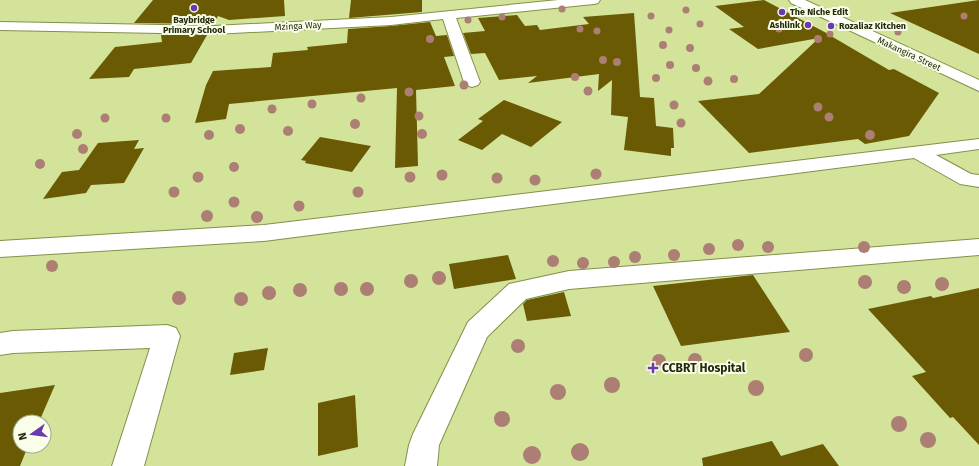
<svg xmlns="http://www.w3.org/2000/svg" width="979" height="466" font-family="'Fira Sans',sans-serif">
  <rect width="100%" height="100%" fill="#d3e39a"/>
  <g fill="#695a03">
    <polygon points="153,0 284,0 285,16 229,20 218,16 213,24 134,23"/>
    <polygon points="351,0 422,0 422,12 349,18"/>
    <polygon points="764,0 832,36 831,36 889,70 894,69 939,93 909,136 865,144 858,139 749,153 698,101 759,94 819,38 758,49 729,29 744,27 715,6"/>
    <polygon points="979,0 979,54 890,13"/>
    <polygon points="634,13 640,97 654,98 656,126 673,128 674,148 671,148 671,156 624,150 628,117 611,115 612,80 598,91 599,74 528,83 537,76 499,80 485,53 471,54 463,33 485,31 478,18 517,15 525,26 537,25 540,30 589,24 583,17"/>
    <polygon points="430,22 436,36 447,35 454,56 444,57 455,86 416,90 418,166 395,168 397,88 229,104 226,119 195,123 206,85 213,71 271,67 273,53 308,50 307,47 347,43 348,29 391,26"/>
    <polygon points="161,35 207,35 191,63 134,69 129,77 89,79 115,47 162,42"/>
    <polygon points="504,100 562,122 531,147 502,134 482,150 458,140 483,121 478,119"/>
    <polygon points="320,137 371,146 352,172 305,163 306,161 301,160"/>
    <polygon points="139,140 134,149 144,148 124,183 91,185 86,193 43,199 62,172 79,170 98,143"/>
    <polygon points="508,255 516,279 454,289 449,264"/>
    <polygon points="753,275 790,332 681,346 653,286"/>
    <polygon points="979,288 979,445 953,417 950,418 912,376 926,372 868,309 931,296 933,298"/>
    <polygon points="564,292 571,316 527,321 523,304 527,300"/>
    <polygon points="268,348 264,370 230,375 234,353"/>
    <polygon points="55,385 39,422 20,422 20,446 28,446 20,466 0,466 0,393"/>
    <polygon points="355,395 358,447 318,456 318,403"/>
    <polygon points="772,441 781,456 823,444 839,466 703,466 702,458"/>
  </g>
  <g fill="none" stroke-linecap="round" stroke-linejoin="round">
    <defs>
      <g id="minor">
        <polygon points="558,0 600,0 598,3 594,4 456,18 480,82 478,85 472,87 466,85 464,82 443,19 391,25 214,34 0,30 0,22 214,26 391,17"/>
        <polygon points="789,0 805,0 979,80 979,91 791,3"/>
        <polygon points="979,139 979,149 936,155 971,174 979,175 979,187 960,184 914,158 264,241 0,257 0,241 264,225"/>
        <polygon points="979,239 979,255 569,289 526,299 487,337 439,445 437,466 405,466 409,445 413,434 468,322 509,284 569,271"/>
        <polygon points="167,325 176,328 180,336 144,466 112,466 150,348 13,353 0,355 0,333 13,331"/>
      </g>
    </defs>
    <use href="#minor" stroke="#83904a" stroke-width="2"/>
    <use href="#minor" fill="#fff" fill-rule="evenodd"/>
  </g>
  <g fill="#ac7e74">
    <circle cx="562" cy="9" r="3.5"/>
    <circle cx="686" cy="10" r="3.5"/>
    <circle cx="796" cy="10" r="3.5"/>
    <circle cx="651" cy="16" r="3.5"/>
    <circle cx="964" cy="16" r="3.5"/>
    <circle cx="502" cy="17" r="3.5"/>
    <circle cx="468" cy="20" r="3.5"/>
    <circle cx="700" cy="24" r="3.5"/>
    <circle cx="792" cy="24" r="3.5"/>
    <circle cx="580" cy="29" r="3.5"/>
    <circle cx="779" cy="29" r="3.5"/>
    <circle cx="669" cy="30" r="3.5"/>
    <circle cx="597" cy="31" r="3.5"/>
    <circle cx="898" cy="32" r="3.5"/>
    <circle cx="830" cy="34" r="3.5"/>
    <circle cx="430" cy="39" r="4"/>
    <circle cx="818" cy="39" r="4"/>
    <circle cx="663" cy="45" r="4"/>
    <circle cx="690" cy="48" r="4"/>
    <circle cx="603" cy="60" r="4"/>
    <circle cx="617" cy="62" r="4"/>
    <circle cx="670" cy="65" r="4"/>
    <circle cx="696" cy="68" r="4"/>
    <circle cx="575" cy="77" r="4"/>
    <circle cx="656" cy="78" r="4"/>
    <circle cx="734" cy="79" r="4"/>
    <circle cx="708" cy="81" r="4.5"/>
    <circle cx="464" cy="85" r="4.5"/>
    <circle cx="588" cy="91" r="4.5"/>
    <circle cx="409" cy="92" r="4.5"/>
    <circle cx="361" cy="98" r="4.5"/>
    <circle cx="312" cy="104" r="4.5"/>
    <circle cx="674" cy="105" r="4.5"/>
    <circle cx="818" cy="107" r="4.5"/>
    <circle cx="272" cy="109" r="4.5"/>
    <circle cx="419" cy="116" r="4.5"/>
    <circle cx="829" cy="117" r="4.5"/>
    <circle cx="105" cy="118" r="4.5"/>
    <circle cx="166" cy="118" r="4.5"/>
    <circle cx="681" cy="123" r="4.5"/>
    <circle cx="355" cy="124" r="5"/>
    <circle cx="240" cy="129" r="5"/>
    <circle cx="288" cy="131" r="5"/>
    <circle cx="77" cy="134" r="5"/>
    <circle cx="422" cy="134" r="5"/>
    <circle cx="209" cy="135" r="5"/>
    <circle cx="870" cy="135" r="5"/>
    <circle cx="83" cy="149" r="5"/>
    <circle cx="40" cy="164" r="5"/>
    <circle cx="234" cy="167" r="5"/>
    <circle cx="596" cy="174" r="5.5"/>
    <circle cx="442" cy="175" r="5.5"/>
    <circle cx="198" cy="177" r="5.5"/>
    <circle cx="410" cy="177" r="5.5"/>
    <circle cx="497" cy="178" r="5.5"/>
    <circle cx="535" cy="180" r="5.5"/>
    <circle cx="174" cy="192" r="5.5"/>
    <circle cx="358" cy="192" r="5.5"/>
    <circle cx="234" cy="202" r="5.5"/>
    <circle cx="299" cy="206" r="5.5"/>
    <circle cx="207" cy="216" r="6"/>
    <circle cx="257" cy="217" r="6"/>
    <circle cx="738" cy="245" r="6"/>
    <circle cx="768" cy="247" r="6"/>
    <circle cx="864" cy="247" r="6"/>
    <circle cx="709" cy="249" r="6"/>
    <circle cx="674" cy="255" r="6"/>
    <circle cx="635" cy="257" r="6"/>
    <circle cx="553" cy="261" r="6"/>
    <circle cx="614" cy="262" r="6"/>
    <circle cx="583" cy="263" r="6"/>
    <circle cx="52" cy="266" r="6"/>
    <circle cx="439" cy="278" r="7"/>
    <circle cx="411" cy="281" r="7"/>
    <circle cx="865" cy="282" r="7"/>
    <circle cx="942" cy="284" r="7"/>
    <circle cx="904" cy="287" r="7"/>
    <circle cx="341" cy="289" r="7"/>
    <circle cx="367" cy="289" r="7"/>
    <circle cx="300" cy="290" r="7"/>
    <circle cx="269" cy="293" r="7"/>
    <circle cx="179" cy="298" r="7"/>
    <circle cx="241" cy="299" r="7"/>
    <circle cx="518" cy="346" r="7"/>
    <circle cx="806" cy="355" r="7"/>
    <circle cx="695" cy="360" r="7"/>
    <circle cx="659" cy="361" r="7"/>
    <circle cx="612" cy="385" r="8"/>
    <circle cx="756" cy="388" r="8"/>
    <circle cx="558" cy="392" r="8"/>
    <circle cx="502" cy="419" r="8"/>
    <circle cx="899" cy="424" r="8"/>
    <circle cx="928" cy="440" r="8"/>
    <circle cx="580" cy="452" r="9"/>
    <circle cx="532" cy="455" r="9"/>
  </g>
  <g fill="#6a38af" stroke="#f9fee9" stroke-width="1.5">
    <circle cx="194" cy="8" r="4"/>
    <circle cx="782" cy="12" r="4"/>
    <circle cx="808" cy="25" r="4"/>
    <circle cx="831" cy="26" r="4"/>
    <path d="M651 362h4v4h4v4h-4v4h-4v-4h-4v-4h4z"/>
  </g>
  <g text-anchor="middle" stroke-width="4" stroke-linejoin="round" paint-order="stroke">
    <g font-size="9" font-weight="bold" fill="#252a0d" stroke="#f9fee9" text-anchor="start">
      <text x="790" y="15">The Niche Edit</text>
      <text x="194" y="23" text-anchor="middle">Baybridge<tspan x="194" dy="10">Primary School</tspan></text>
      <text x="800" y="28" text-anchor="end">Ashlink</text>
      <text x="839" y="29">Rozaliaz Kitchen</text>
    </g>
    <g font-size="9" fill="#252a0d" stroke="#f9fee9">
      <text transform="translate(298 26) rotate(-3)" y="3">Mzinga Way</text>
      <text transform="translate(909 54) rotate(25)" y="3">Makangira Street</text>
    </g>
    <g font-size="12" font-weight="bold" fill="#252a0d" stroke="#f9fee9" text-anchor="start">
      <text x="662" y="372">CCBRT Hospital</text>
    </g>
  </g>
  <g transform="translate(32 434) rotate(256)"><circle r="19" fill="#f9fee9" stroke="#a4a991"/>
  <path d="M0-3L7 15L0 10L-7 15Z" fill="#6a38af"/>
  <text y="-6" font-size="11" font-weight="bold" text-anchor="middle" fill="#252a0d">N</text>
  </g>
</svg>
